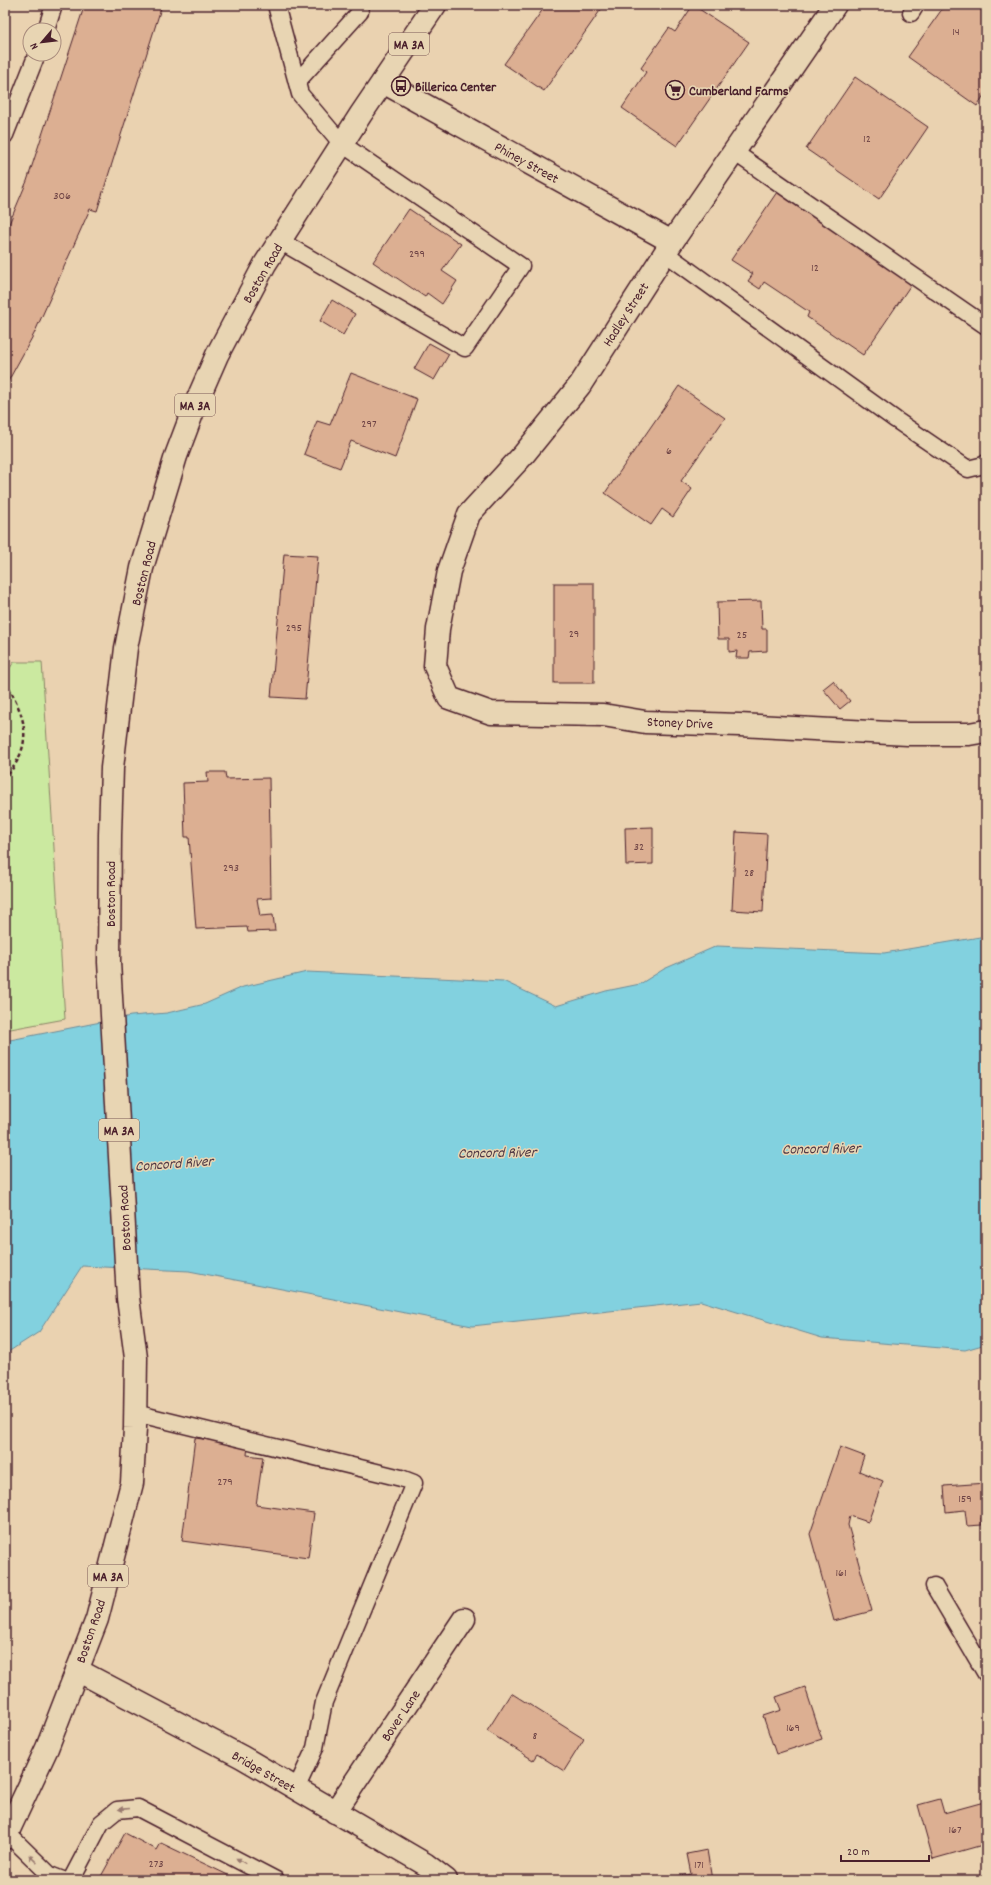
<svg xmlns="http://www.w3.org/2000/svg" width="991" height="1885" font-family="Dekko,sans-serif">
  <rect width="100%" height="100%" fill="#ead2b0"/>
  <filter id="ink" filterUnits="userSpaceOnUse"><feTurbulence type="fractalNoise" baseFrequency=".025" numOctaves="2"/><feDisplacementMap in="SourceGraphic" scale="8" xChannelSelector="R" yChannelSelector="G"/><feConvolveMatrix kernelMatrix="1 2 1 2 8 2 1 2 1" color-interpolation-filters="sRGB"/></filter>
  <g filter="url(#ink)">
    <polygon fill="#cbe9a0" stroke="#8a8466" points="14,662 42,662 65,1019 5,1030 5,675"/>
    <polygon fill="#82d1df" stroke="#6c8a97" points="986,936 986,1344 965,1350 822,1338 701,1301 472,1326 189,1271 82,1266 39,1332 5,1354 5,1041 131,1016 167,1013 205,1004 243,987 307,972 503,981 556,1006 606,991 640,984 664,969 717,946 884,953"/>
    <g fill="#dcaf92" stroke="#4a1f2b">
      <polygon points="76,5 162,5 97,211 90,209 34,334 5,387 5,231 6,231 27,181 84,7"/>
      <polygon points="546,5 604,5 544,91 504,64"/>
      <polygon points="693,5 749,42 677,146 622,108 646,72 641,68 669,28 675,32"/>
      <polygon points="945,5 986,5 986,92 977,106 908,57"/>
      <polygon points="855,77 928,127 879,199 806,149"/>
      <polygon points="777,192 912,283 863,355 807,317 809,312 764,282 760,289 748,281 753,274 731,260"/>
      <polygon points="409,209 461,244 442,271 457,281 442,304 427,293 425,297 373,262"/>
      <polygon points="332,300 355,314 343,335 320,321"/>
      <polygon points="429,343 449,354 434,380 414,369"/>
      <polygon points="351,373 417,399 395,458 351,441 340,468 304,454 317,421 330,425"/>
      <polygon points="679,386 725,418 681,481 692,489 673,517 662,509 651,525 605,493"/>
      <polygon points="284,554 318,556 305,699 271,697"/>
      <rect x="554" y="583" width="40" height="100"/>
      <polygon points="761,601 762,629 767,629 767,651 750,652 749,658 736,658 737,651 729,652 729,639 718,639 717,602"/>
      <polygon points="833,681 850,701 840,709 823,689"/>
      <polygon points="207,772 225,772 226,779 269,778 271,898 257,899 260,916 273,915 275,931 248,932 247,927 196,929 189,837 185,837 183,783 208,782"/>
      <polygon points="653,827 653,864 626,865 625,828"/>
      <polygon points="736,832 767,834 763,912 732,910"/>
      <polygon points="195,1438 248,1445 247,1455 263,1457 256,1505 314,1513 308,1558 182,1541"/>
      <polygon points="840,1447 864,1456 859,1471 883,1481 868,1522 850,1516 848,1525 872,1611 834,1621 810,1534"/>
      <polygon points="986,1483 986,1517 981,1518 982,1525 967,1526 965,1510 946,1512 944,1486"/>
      <polygon points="805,1687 822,1739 776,1754 763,1716 781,1710 776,1697"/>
      <polygon points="511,1693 584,1739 564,1771 537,1754 533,1760 487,1731"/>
      <polygon points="940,1799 944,1813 984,1802 986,1811 986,1844 933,1859 918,1805"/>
      <polygon points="125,1833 157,1850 161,1843 230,1876 228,1880 99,1880"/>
      <polygon points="707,1850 712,1880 658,1880 691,1874 687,1854"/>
    </g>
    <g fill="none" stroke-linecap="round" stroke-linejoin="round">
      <defs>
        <g id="service">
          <polyline points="276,5 300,94 342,144 521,266 465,348 280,241"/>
          <polyline points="911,13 916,5"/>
          <polyline points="46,30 54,5"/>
          <polyline points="297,82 360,12 359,5"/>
          <polyline points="5,135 37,54"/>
          <polyline points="734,152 986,326"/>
          <polyline points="665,253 896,420 968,469 984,465 986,463"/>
          <polyline points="135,1413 401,1478 414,1483 324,1702 315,1748 296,1789"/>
          <polyline points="934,1586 986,1674"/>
          <polyline points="7,1833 50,1875 63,1880"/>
          <polyline points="71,1880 101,1823 117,1810 138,1808 276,1880"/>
        </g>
        <g id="minor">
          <polyline points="835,5 672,242 580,385 524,454 469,514 449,571 438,629 435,666 449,698 491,713 603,715 645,722 739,725 908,734 969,734 986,731"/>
          <polyline points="383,82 672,242"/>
          <polyline points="335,1812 464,1619"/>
        </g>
        <polyline id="secondary" points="77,1670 242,1757 425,1864 446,1880"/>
        <polyline id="primary" points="5,1838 47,1748 97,1619 132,1483 135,1428 136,1358 128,1298 109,962 110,835 112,768 115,742 126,648 142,568 176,456 196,403 217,355 265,264 361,114 435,5"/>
      </defs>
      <use href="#service" stroke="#4a1f2b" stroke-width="19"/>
      <use href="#minor" stroke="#4a1f2b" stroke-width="25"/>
      <use href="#secondary" stroke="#4a1f2b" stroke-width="25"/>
      <use href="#primary" stroke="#4a1f2b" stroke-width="25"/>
      <path stroke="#4a1f2b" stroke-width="2.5" stroke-dasharray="4 3" stroke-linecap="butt" d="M5,681C26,717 35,744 5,778"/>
      <use href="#service" stroke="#e8d5b3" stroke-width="16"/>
      <use href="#minor" stroke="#e8d5b3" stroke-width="22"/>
      <use href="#secondary" stroke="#e8d5b3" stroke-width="22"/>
      <use href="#primary" stroke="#e8d5b3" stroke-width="22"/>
    </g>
    <defs><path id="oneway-solid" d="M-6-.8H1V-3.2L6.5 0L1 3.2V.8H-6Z"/></defs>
    <g fill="#997a6f">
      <use href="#oneway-solid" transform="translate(124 1809) rotate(175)"/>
      <use href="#oneway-solid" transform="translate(33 1859) rotate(-136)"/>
      <use href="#oneway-solid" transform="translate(241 1861) rotate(-151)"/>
    </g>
  </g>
  <defs>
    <symbol id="bus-ring" viewBox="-11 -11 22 22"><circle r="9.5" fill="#e8d5b3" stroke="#4a1f2b" stroke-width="1.5"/><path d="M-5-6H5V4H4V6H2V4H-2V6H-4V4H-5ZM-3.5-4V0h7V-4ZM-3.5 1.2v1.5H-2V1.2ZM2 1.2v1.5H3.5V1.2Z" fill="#4a1f2b"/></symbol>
    <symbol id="supermarket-ring" viewBox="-11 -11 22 22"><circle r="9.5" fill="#e8d5b3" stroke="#4a1f2b" stroke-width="1.5"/><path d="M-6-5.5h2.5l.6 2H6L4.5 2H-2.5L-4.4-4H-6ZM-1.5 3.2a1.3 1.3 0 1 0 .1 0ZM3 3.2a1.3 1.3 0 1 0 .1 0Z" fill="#4a1f2b"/></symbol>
  </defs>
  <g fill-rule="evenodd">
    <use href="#bus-ring" x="390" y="75" width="22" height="22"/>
    <use href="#supermarket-ring" x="664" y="79" width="22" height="22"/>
  </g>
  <g text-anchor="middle" stroke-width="3" stroke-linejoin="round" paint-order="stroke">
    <g font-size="12" fill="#6e4345">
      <text x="956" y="35">14</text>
      <text x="867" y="142">12</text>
      <text x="62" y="199">306</text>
      <text x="417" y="257">299</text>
      <text x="815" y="271">12</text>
      <text x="369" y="427">297</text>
      <text x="669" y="454">6</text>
      <text x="294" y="631">295</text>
      <text x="574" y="637">29</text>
      <text x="742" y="638">25</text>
      <text x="639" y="850">32</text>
      <text x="231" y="871">293</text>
      <text x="749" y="876">28</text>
      <text x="225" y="1485">279</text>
      <text x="965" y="1502">159</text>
      <text x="841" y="1576">161</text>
      <text x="793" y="1731">169</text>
      <text x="535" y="1739">8</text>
      <text x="955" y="1833">167</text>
      <text x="156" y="1867">273</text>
      <text x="699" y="1868">171</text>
    </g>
    <g fill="#e8d5b3" stroke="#795654" stroke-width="1">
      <rect x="389" y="33" width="40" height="22" rx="3"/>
      <rect x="175" y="394" width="40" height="22" rx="3"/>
      <rect x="99" y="1119" width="40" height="22" rx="3"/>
      <rect x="88" y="1565" width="40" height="22" rx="3"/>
    </g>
    <g font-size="13" font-weight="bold" fill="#4a1f2b">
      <text x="409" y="49">MA 3A</text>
      <text x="195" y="410">MA 3A</text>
      <text x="119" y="1135">MA 3A</text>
      <text x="108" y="1581">MA 3A</text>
    </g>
    <g font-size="14" font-weight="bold" fill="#4a1f2b" stroke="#e8d5b3" text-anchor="start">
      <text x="415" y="91">Billerica Center</text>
      <text x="689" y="95">Cumberland Farms</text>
    </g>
    <g font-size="14" fill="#4a1f2b" stroke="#e8d5b3">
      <text transform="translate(527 162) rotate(29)" y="5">Phiney Street</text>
      <text transform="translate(262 273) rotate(-60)" y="5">Boston Road</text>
      <text transform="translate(625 314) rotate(-57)" y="5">Hadley Street</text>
      <text transform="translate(143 573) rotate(-76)" y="5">Boston Road</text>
      <text transform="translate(680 722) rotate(2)" y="5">Stoney Drive</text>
      <text transform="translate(110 894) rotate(-90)" y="5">Boston Road</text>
      <text transform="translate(124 1218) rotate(-93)" y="5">Boston Road</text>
      <text transform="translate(90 1631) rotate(-71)" y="5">Boston Road</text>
      <text transform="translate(400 1715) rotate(-56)" y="5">Bover Lane</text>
      <text transform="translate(264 1771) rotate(30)" y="5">Bridge Street</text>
    </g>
    <g font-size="15" font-style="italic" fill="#523a46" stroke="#e8d5b3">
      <text transform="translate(821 1148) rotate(-1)" y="5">Concord River</text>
      <text transform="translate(497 1152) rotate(-1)" y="5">Concord River</text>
      <text transform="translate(174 1163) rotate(-4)" y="5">Concord River</text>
    </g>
  </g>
  <rect width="991" height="1885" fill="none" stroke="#e8d5b3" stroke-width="20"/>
  <rect x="10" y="10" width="971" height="1865" fill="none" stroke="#4a1f2b" stroke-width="1.5" filter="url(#ink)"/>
  <g transform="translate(42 42) rotate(242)"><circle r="19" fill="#e8d5b3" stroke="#a98c7d"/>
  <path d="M0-3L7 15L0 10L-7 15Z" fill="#4a1f2b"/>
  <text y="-6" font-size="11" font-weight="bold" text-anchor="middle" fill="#4a1f2b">N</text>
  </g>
  <path d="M841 1855v6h88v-6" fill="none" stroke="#4a1f2b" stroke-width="2"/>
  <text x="847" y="1855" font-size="12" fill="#4a1f2b" stroke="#e8d5b3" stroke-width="3" paint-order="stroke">20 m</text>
</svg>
